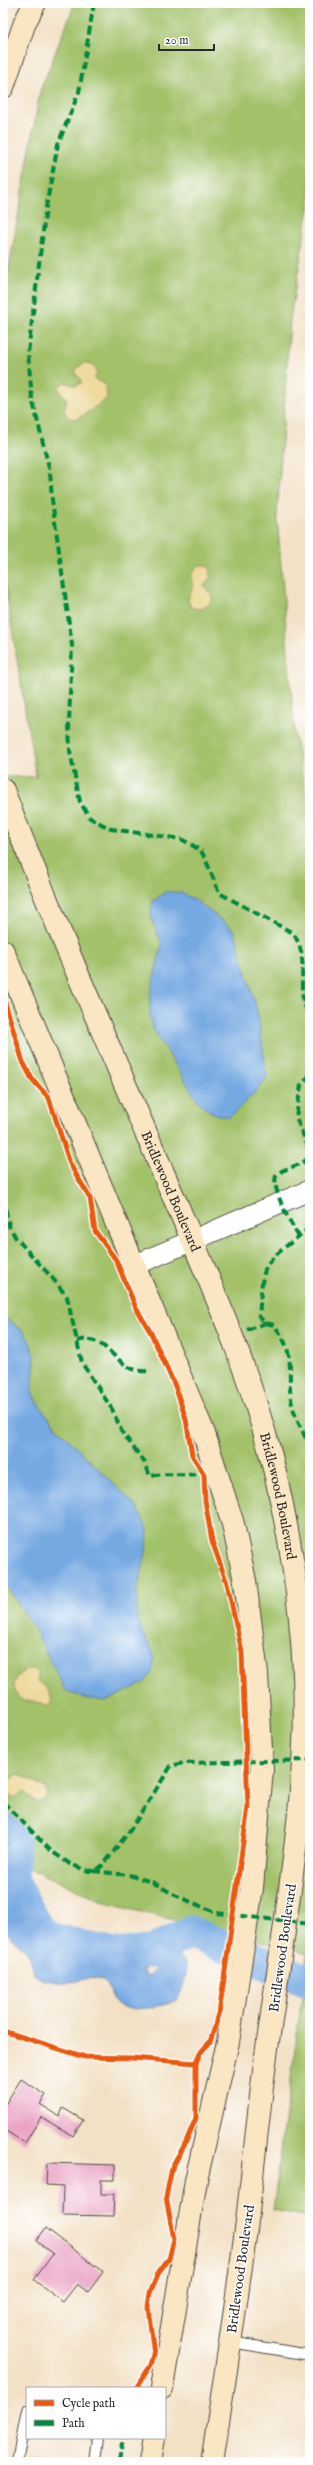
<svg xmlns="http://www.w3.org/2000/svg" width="313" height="2465" font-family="'IM FELL English',serif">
  <rect width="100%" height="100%" fill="#fff"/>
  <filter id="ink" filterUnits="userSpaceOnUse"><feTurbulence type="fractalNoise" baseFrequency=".025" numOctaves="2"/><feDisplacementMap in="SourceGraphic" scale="8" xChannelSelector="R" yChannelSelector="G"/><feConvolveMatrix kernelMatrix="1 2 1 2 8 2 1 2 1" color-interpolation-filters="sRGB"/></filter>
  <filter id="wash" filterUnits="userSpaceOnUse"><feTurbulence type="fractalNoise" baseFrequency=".012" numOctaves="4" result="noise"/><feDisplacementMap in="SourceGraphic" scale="16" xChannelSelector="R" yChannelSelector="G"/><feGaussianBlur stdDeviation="0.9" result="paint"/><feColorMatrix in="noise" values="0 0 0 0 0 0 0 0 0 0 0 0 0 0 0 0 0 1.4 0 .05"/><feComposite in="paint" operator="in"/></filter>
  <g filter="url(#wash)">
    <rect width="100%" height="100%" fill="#f3e1c6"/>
    <polygon fill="#a2c169" stroke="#66764a" points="75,3 310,3 310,202 290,319 277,516 295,738 310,815 310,2217 273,2210 308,1953 109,1904 3,1856 3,777 36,777 3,573 3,302 40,91"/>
    <g fill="#eeda9e" stroke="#8c8264">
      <path d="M84,363H89L95,367L97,373L94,379L105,384L107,398C104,401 79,419 76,419C75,419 70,418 69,418L64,411L67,400L58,388L64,382L76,386L81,383V379L75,373L77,368Z"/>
      <path d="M199,565H205L211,569L210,578L204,586L211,594L212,600C206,608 201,611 191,607L188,600L193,586C190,576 191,573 199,565Z"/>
      <path d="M34,1669L37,1673L38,1681C46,1687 53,1693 51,1703L47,1707L34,1701H24C6,1691 15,1668 34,1669Z"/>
      <path d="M18,1774L45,1787L47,1792L46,1798C33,1808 31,1796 23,1791L17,1797H11L8,1792L7,1784Z"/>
    </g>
    <g fill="#76a9e2" stroke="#506a86">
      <path d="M165,892H179L195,900L234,930L257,1010L267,1077L258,1089L230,1117C216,1116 207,1111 198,1101L153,1029L150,1017V994L162,945L151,918V908L153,901Z"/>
      <polygon points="3,1316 24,1332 30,1342 35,1359 32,1392 36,1401 56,1427 137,1507 148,1531 146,1553 137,1590 137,1615 142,1633 152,1650 154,1657 152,1672 145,1682 106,1701 84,1698 65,1690 34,1628 3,1581"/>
      <path d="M3,1815C30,1847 11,1844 9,1875L64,1933L68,1951L84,1961L104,1956L107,1953V1944C121,1940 135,1944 147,1951L149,1957L143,1972L148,1976L171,1954C196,1956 184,1988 176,2001C162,2006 127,2015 115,2002C111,1996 109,1986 104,1980L88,1978L66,1984L42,1979L34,1974L30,1957L24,1949L3,1929V1875L7,1866L10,1851L3,1834Z"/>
      <polygon points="310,1960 310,1999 296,1991 300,1968 307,1968"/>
    </g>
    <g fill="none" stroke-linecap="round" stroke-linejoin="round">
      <polyline stroke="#76a9e2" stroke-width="33" points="3,1829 14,1842 12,1881 42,1936 114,1955 152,1952 190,1932 310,1982"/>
    </g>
    <g id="blocks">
      <g fill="#eaa3c4">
        <polygon points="21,2079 46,2095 40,2104 59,2116 63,2108 83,2120 73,2136 41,2117 25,2143 3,2129 3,2108"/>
        <polygon points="47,2163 115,2165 115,2180 101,2180 101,2194 114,2194 113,2216 62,2215 63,2186 46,2185"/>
        <polygon points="46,2228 103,2272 88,2292 77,2284 63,2302 34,2280 53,2254 36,2241"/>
      </g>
    </g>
  </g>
  <g filter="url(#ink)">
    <use href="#blocks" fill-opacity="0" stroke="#494642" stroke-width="1"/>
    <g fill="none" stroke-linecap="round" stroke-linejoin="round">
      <defs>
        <g id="service">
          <polyline points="230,2342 310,2355"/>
          <polyline points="17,2462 27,2410"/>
          <polyline points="94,2462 97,2438"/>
        </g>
        <polyline id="minor" points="135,1265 310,1190"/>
        <g id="secondary">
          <polyline points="3,87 25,22 35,3"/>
          <path id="s1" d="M3,790C54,923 112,1053 168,1184C209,1279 253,1376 276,1477C296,1564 308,1656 304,1745C299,1850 280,1952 266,2056C258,2114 253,2172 246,2229C236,2307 224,2384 212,2462"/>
          <polyline points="3,951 203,1431 233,1524 245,1581 257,1674 262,1769 252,1888 228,2042 196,2180 162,2388"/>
          <polyline points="150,2462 154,2438"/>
        </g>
      </defs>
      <use href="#service" stroke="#494642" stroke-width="12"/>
      <use href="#minor" stroke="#494642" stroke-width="22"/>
      <use href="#secondary" stroke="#494642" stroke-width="24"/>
      <use href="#service" stroke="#fff" stroke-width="10"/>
      <use href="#minor" stroke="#fff" stroke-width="20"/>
      <use href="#secondary" stroke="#fbe6c3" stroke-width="22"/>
      <g stroke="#00873e" stroke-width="4" stroke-dasharray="8 4" stroke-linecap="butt">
        <path d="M94,3L79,92L58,144L46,207L28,353L32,398L50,472L52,500L72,645L69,723L70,751L80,802L90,818L111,829L181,839L192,845L201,851L205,858L219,893L293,933C313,963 292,987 310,1017"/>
        <polyline points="310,1075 301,1085 296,1117 310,1152"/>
        <path d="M3,1197L9,1226L16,1238L54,1280L67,1297L82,1363L112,1409L122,1432L145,1463L150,1476C168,1472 186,1476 204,1474"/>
        <path d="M299,1237C292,1226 271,1189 276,1176C279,1171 287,1169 292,1167C299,1164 307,1162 310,1155"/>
        <path d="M266,1323L274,1325C300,1358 284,1375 293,1408C297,1423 307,1436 310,1452"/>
        <path d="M247,1330L266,1323L259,1317C261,1300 260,1283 266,1267C271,1256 300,1236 310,1227"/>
        <path d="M77,1341C108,1331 115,1374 148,1371"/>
        <polyline points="3,1802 51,1851 70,1864 89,1871 97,1870 104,1864 131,1829 171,1766 183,1763 310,1760"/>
        <polyline points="93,1871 129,1875 152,1882 175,1895 217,1913 310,1924"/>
        <polyline points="119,2462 123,2438"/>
      </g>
      <defs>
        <g id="cycleway">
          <polyline points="3,996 23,1062 32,1079 49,1098 70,1164 90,1198 95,1231 116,1260 136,1308 151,1333 175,1386 186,1419 192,1455 204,1474 205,1500 212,1541 227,1583 242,1652 248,1807 219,2014 210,2042 200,2053 196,2063 196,2118 185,2144 172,2168 166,2197 174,2239 169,2259 158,2274 150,2293 148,2307 154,2355 151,2365 136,2388"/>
          <polyline points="3,2031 85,2057 131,2058 196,2063"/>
        </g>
      </defs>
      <use href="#cycleway" stroke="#fff" stroke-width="8"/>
      <use href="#cycleway" stroke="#e8590c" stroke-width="5"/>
    </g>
  </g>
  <g text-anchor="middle" stroke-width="3" stroke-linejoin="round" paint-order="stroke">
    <g font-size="14" fill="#2b2b2b" stroke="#fff">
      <text dy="5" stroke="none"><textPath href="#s1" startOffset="435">Bridlewood Boulevard</textPath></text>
      <text dy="5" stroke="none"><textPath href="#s1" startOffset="759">Bridlewood Boulevard</textPath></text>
      <text transform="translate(282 1948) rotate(-82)" y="5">Bridlewood Boulevard</text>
      <text transform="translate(240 2269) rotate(-82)" y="5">Bridlewood Boulevard</text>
    </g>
  </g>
  <rect width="313" height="2465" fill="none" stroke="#fff" stroke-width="16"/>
  <rect x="26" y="2387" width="140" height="52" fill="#ffffff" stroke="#aaaaaa"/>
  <rect x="34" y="2400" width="20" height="6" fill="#e8590c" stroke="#aaaaaa"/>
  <text x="62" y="2407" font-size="12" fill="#2b2b2b">Cycle path</text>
  <rect x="34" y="2420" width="20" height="6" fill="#00873e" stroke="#aaaaaa"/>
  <text x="62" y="2427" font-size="12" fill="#2b2b2b">Path</text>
  <path d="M159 44v6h55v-6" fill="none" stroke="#2b2b2b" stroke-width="2"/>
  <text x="165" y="44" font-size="12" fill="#2b2b2b" stroke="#ffffff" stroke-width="3" paint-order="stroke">20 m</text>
</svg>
